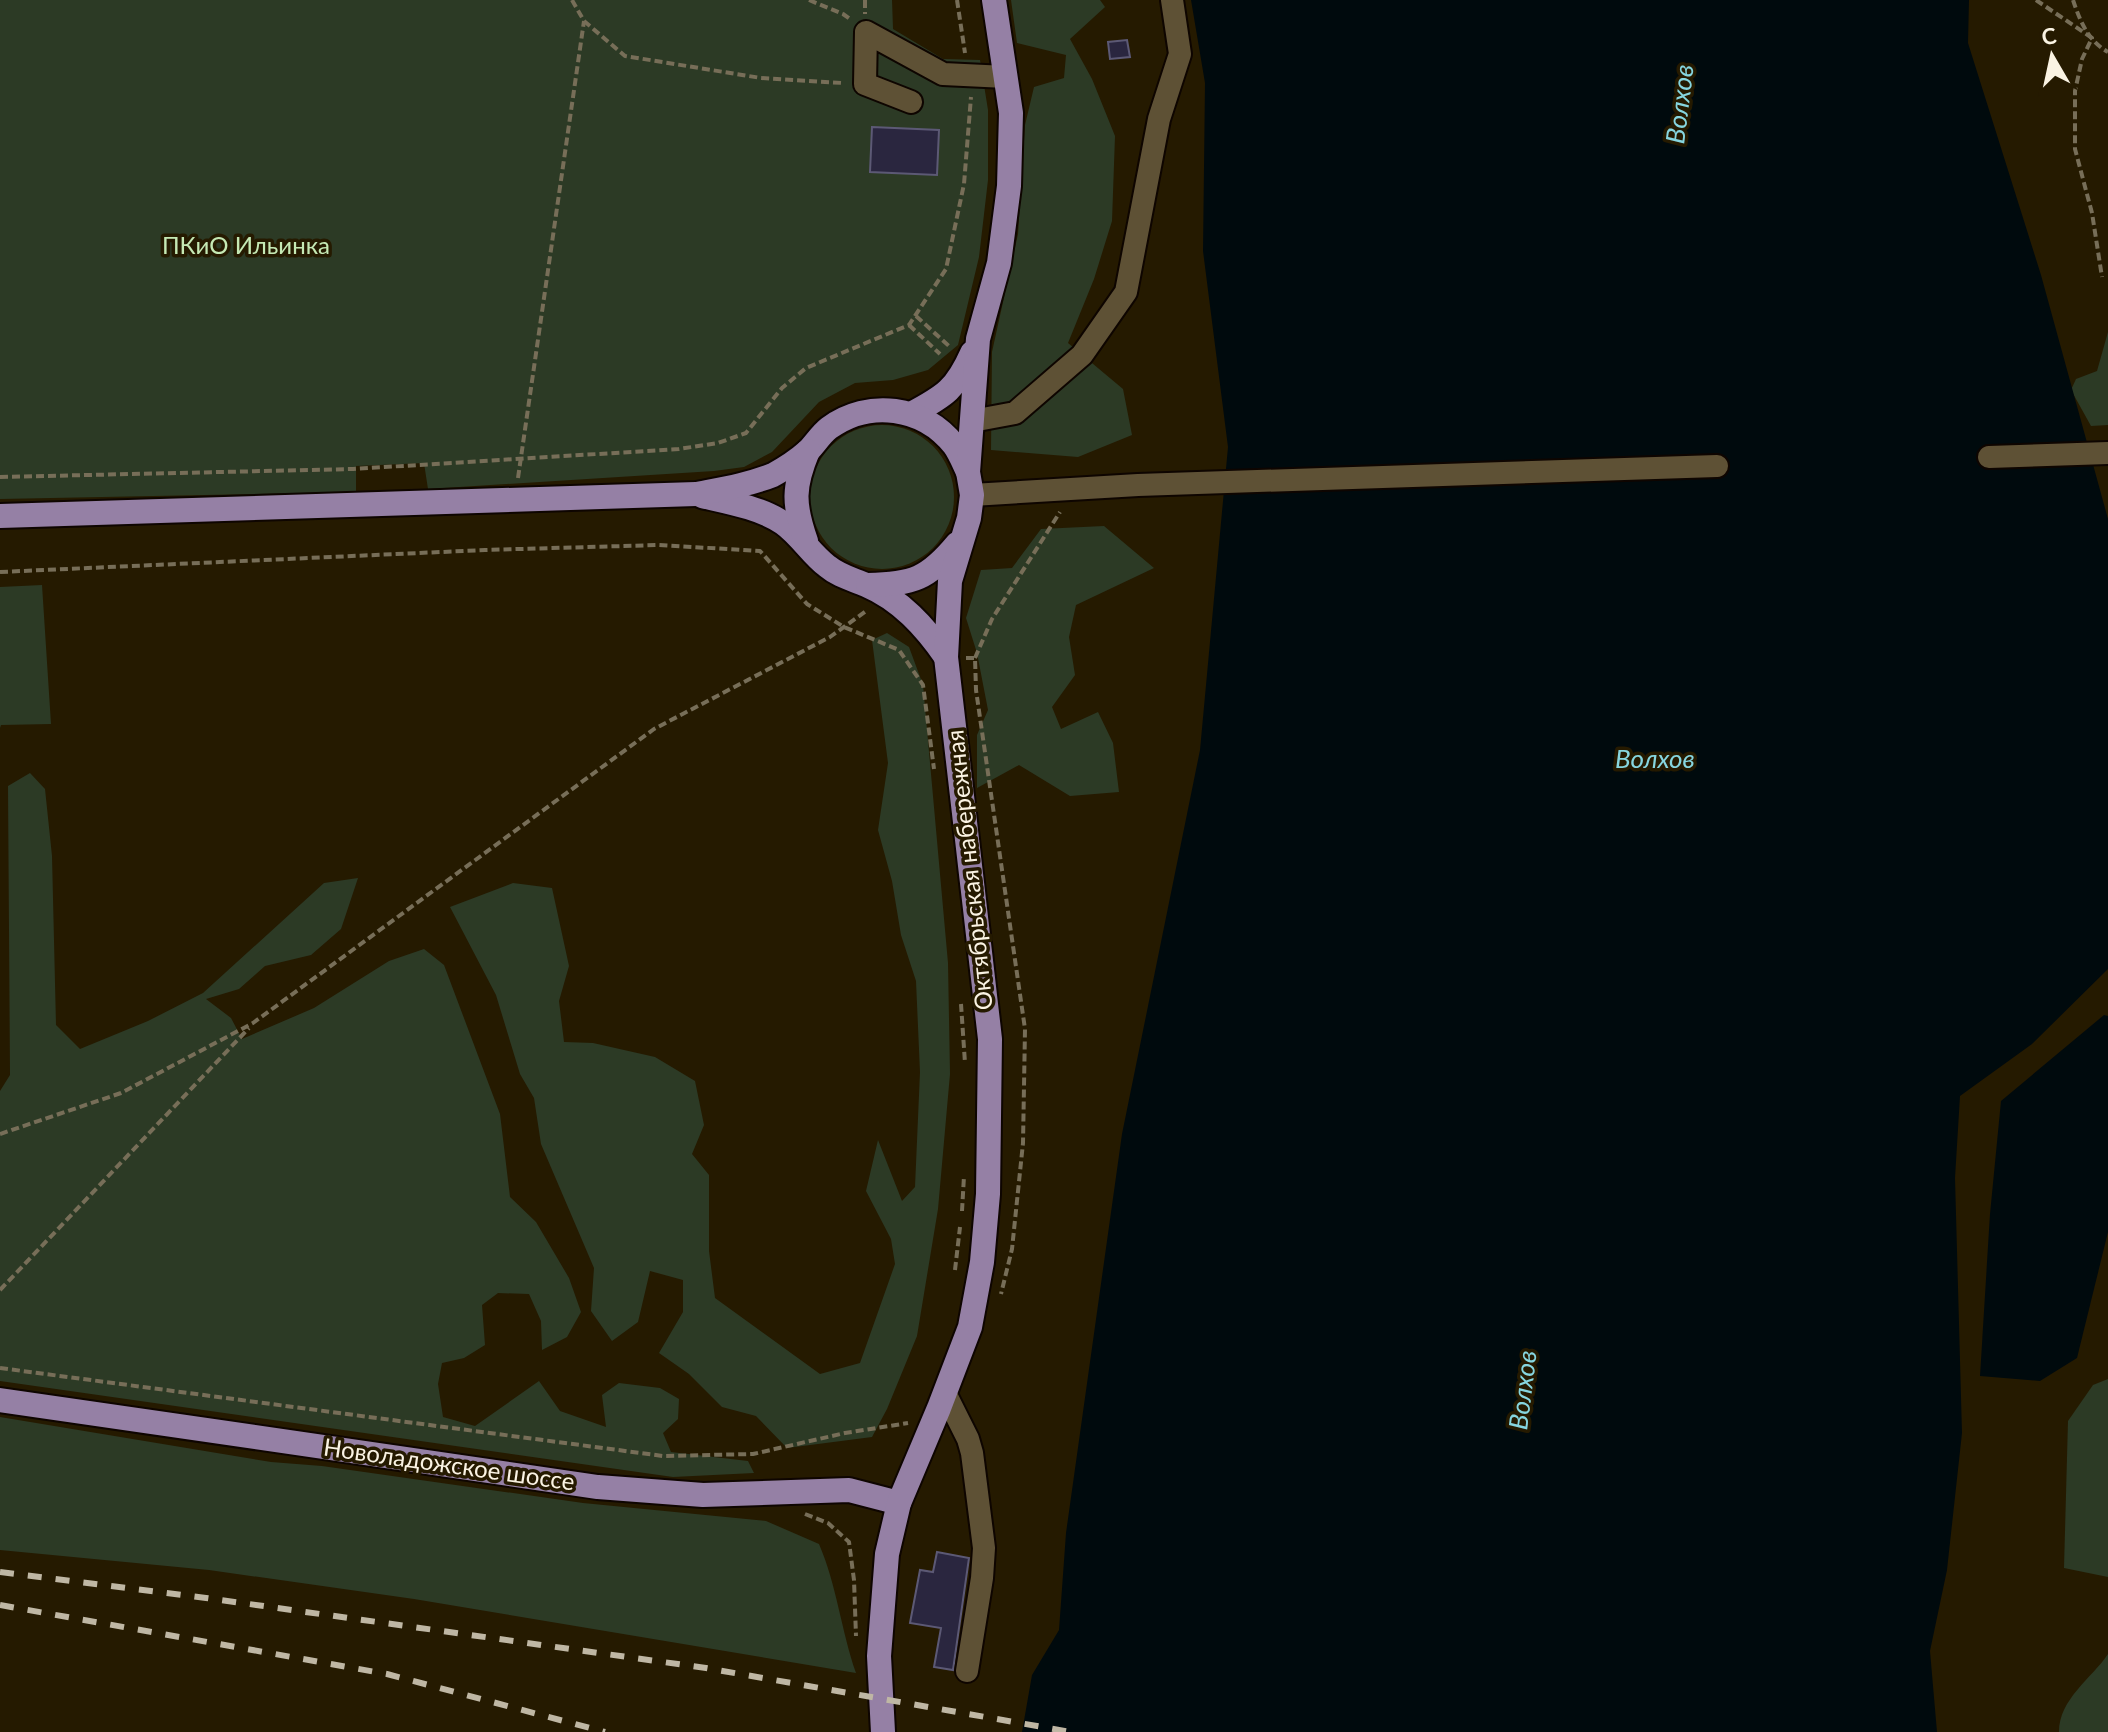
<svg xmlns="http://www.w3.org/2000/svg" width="2108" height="1732" font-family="Lato,sans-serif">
  <rect width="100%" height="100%" fill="#251a00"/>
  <g fill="#2c3a25">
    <polygon points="0,0 892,0 893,29 943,59 980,60 988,110 988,180 979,257 958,345 928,370 893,380 855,383 819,402 772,452 744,467 714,471 428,489 424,463 356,466 356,492 0,499"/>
    <polygon points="1011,0 1100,0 1105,7 1070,39 1092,79 1115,136 1112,221 1094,279 1068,343 1123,389 1132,435 1078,457 991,450 992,352 1018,234 1025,125 1034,87 1064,78 1066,55 1017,43"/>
    <polygon points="2108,332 2108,425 2091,426 2071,390 2076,379 2097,371"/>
    <circle cx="882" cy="497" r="72"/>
    <polygon points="1104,526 1154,568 1076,605 1069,637 1075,675 1052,707 1061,729 1098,712 1113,743 1119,792 1070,796 1019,765 977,788 977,735 988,710 977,653 966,618 981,570 1012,568 1041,529"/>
    <polygon points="42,585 51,724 1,725 0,728 0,587"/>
    <polygon points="887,633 909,647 923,685 948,963 950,1074 938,1209 917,1336 887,1409 872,1437 787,1448 756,1416 722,1407 689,1374 659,1353 683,1312 683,1280 650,1271 638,1322 612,1341 591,1311 594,1268 541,1144 534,1098 520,1074 496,995 450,907 513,883 552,888 569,966 559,1001 564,1042 593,1043 655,1057 695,1081 704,1125 692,1154 709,1175 709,1251 715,1298 820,1374 860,1363 895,1264 891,1239 866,1191 878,1140 902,1201 915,1187 920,1072 916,981 901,935 892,881 878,830 888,763 872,640"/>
    <polygon points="30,773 45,789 52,856 56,1025 80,1049 148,1021 203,993 324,883 358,878 341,929 311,955 265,966 239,989 206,999 231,1018 242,1039 314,1008 389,961 424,949 444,965 500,1114 510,1197 536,1222 569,1278 581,1312 567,1337 542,1350 541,1321 529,1294 498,1293 482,1305 485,1345 464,1358 442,1363 438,1384 443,1417 475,1426 539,1381 560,1411 606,1427 602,1395 619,1383 660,1388 679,1399 678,1419 663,1433 671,1452 748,1461 754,1473 673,1477 0,1381 0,1091 10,1075 8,786"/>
    <polygon points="2108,1379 2108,1577 2064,1568 2068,1421 2093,1385"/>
    <path d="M0,1417L271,1462L322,1466L583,1503L766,1521L819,1544C837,1586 841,1630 856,1673L414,1599L209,1570L0,1550Z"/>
    <path d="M2108,1654V1732H2059C2059,1699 2092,1678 2108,1654Z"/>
  </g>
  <g fill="#000a0d">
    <polygon points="1191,0 1969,0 1968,43 2041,275 2108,519 2108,969 2032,1044 1960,1096 1955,1178 1962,1433 1947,1570 1930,1651 1937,1732 1022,1732 1032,1675 1059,1630 1066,1533 1122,1134 1200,750 1228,447 1203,251 1205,83"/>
    <polygon points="2104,1015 2108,1016 2108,1232 2077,1358 2040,1381 1980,1376 1990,1214 2001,1101"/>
  </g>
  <g fill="#2a263f" stroke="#5c5975" stroke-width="2">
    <polygon points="1127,40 1130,57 1110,59 1108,42"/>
    <polygon points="872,127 939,130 937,175 870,172"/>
    <polygon points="937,1552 969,1558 953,1670 934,1667 941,1628 910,1623 920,1570 933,1572"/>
  </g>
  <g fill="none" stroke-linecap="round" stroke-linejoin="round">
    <defs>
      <g id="minor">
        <polyline points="911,102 865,84 866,32 943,74 1006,77"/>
        <polyline points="972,421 1015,413 1082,355 1126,292 1159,119 1180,54 1172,0"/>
        <polyline points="1989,457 2108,453"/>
        <polyline points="972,495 1138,485 1717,466"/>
        <polyline points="945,1393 968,1439 972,1453 984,1548 982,1578 967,1671"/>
      </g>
      <g id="major">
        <path d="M911,414C945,396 956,389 972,353"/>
        <path d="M702,496C728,502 761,508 783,523C800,535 811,554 827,566C839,576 852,579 866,585C901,600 925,627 946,657"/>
        <path d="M0,516L696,494C722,489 748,485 773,475C784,469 799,459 808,451C815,444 821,434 829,428C869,399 923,406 954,445C960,453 964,464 968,472"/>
        <path d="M806,541C793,504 793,487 808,451"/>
        <path d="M868,585C913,584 928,579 957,544"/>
        <polyline points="0,1400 598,1487 703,1495 849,1490 899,1503"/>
        <polyline points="883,1732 879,1656 887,1554 899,1503 939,1408 970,1327 982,1262 988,1194 990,1039 946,657 950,581 969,518 972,495 968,472 978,339 999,263 1009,186 1011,113 994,0"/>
      </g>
    </defs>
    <use href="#minor" stroke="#0e0500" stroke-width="26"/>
    <use href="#major" stroke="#0e0500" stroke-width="28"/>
    <g stroke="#776e58" stroke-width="4" stroke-dasharray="8 4" stroke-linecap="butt">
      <polyline points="572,0 584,21 625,56 761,78 843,83"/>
      <polyline points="809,0 843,14 850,19"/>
      <polyline points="865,0 865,14"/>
      <polyline points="957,0 965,53"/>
      <polyline points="2036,0 2092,38 2082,59 2075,91 2075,149 2092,213 2102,277"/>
      <path d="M2073,0C2080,21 2088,41 2108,52"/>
      <polyline points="916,316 950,347"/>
      <polyline points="909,325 940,354"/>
      <polyline points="0,477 353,469 679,449 718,443 746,433 782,388 806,368 909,325 946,269 964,184 971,97"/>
      <polyline points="518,478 584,21"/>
      <polyline points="0,572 485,550 659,545 760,551 807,604 844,627 899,650 923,685 934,769"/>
      <polyline points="966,658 975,658 976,690 1025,1029 1023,1143 1012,1249 1001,1294"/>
      <polyline points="975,658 992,619 1060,512"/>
      <polyline points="961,1004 965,1063"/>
      <polyline points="0,1134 121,1093 253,1023 654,729 830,637 866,611"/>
      <polyline points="962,1211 964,1176"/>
      <polyline points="955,1270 960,1227"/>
      <polyline points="0,1290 249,1028"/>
      <polyline points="0,1368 663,1456 753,1454 845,1433 908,1423"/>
      <polyline points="805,1514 828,1523 849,1542 854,1580 856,1636"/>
    </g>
    <use href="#minor" stroke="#5e5135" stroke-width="22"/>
    <use href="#major" stroke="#9580a5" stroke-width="24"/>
    <g stroke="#bfb7a4" stroke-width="6" stroke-dasharray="14 14" stroke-linecap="butt">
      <polyline points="0,1572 206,1598 706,1668 1071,1732"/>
      <polyline points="0,1605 387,1674 605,1732"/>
    </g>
  </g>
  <g text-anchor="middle" stroke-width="7" stroke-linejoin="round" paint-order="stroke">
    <g font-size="24" fill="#c5e9b4" stroke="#251a00">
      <text x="246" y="254">ПКиО Ильинка</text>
    </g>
    <g font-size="24" fill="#faf3e3" stroke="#251a00">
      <text transform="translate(970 870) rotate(-96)" y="8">Октябрьская набережная</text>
      <text transform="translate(449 1465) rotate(8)" y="8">Новоладожское шоссе</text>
    </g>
    <g font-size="26" font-style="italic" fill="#86d6df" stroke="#251a00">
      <text transform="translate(1680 104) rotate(-83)" y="9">Волхов</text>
      <text x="1655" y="768">Волхов</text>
      <text transform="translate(1523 1390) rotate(-83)" y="9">Волхов</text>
    </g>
  </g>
  <g transform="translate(2052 56) rotate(351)" stroke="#251a00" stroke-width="6" paint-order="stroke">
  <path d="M0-6L14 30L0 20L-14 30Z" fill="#faf3e3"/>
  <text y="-12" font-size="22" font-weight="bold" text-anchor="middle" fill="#faf3e3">С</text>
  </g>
</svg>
